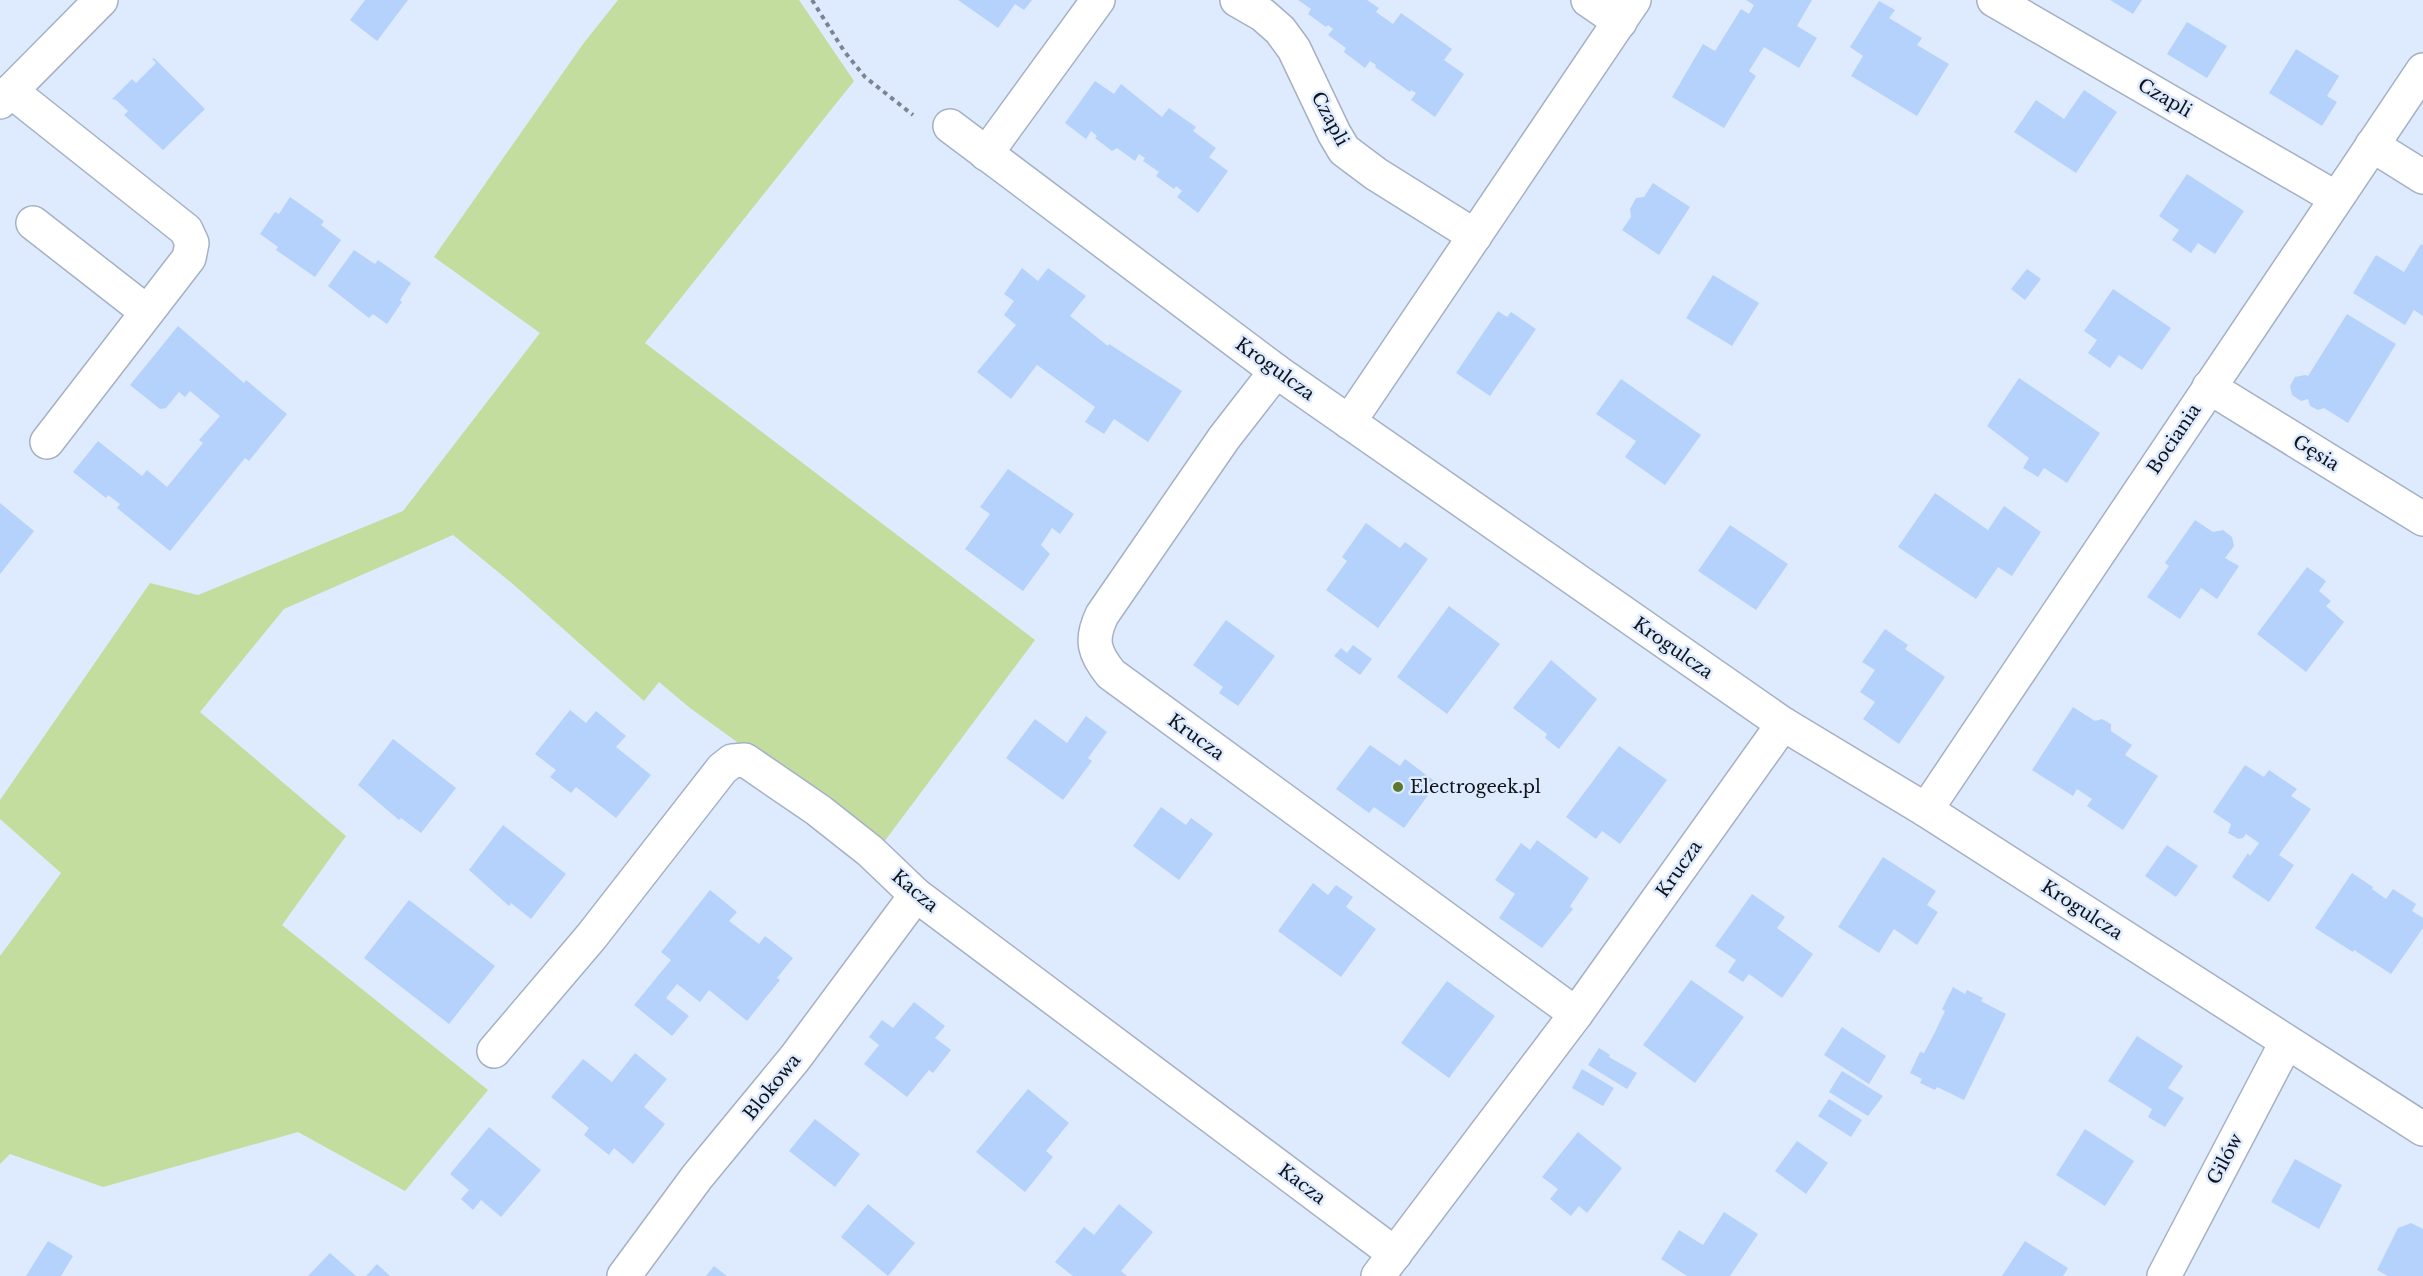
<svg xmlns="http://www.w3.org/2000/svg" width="2423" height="1276" font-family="'Libre Baskerville',serif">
  <rect width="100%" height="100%" fill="#deebfe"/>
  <polygon fill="#c3dd9e" points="618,0 799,0 854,81 645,343 1035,640 881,846 690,708 659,682 644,701 514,585 453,535 284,609 200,712 346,836 282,925 488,1090 405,1191 298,1132 103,1187 10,1154 0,1164 0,956 61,873 0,819 0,800 150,583 198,595 403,511 540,333 434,257 583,44"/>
  <g fill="#b5d2fc">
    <polygon points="365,0 408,0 377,41 350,20"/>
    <polygon points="958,0 1032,0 1024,10 1015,4 998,28"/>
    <polygon points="1298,0 1367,0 1379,8 1376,12 1393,24 1401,13 1452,49 1444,60 1464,74 1435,117 1411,100 1416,93 1411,90 1410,92 1375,67 1376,65 1370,61 1365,68 1344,52 1346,48 1328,35 1333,29 1328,25 1326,27 1308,14 1311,9"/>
    <polygon points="1746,0 1812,0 1797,26 1817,38 1799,68 1764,47 1749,71 1756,76 1724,128 1672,97 1703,44 1715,51 1741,9 1749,14 1754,5"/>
    <polygon points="2110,0 2142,0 2133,14"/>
    <polygon points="1879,1 1895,10 1889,18 1922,38 1917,45 1949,64 1917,116 1851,76 1863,56 1850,47"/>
    <polygon points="2187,22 2227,46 2207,78 2167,54"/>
    <polygon points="2296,49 2339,76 2327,96 2337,102 2322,126 2269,93"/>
    <polygon points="154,58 205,109 163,150 124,115 128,111 116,100 112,99 132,79 136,83 156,63 152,59"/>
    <polygon points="1095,81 1114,94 1121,84 1162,117 1169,108 1196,127 1193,131 1216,148 1209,157 1228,171 1198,213 1177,197 1182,191 1176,186 1174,189 1156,176 1159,172 1143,161 1145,158 1139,154 1135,161 1117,148 1112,151 1095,138 1097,136 1091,131 1086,139 1065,123"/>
    <polygon points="2084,90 2117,112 2076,173 2014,132 2036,100 2064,119"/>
    <polygon points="2187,174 2244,211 2215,254 2198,243 2191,253 2172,240 2179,230 2159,216"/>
    <polygon points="1653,183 1690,207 1659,255 1622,230 1631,217 1630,209 1636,198 1644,197"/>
    <polygon points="290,197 324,221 321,225 341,240 315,277 276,250 278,247 260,234 275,212 279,214"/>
    <polygon points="2421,244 2423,245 2423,316 2414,310 2405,325 2353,293 2376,255 2404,272"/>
    <polygon points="354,250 375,264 378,260 411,283 400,300 402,302 387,324 373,314 369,318 328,286"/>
    <polygon points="1022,268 1038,281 1048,268 1086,296 1070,316 1108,346 1109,344 1182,391 1148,442 1114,419 1104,434 1085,422 1095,407 1037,365 1011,399 977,372 1016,325 1004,315 1014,301 1004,294"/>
    <polygon points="2027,269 2041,279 2025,300 2011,289"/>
    <polygon points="1713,275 1759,303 1732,346 1686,318"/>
    <polygon points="2113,289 2171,328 2142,370 2119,355 2110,368 2088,353 2097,340 2084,331"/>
    <polygon points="1498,311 1507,317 1511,312 1536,329 1490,396 1456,373"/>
    <polygon points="2347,314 2396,344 2348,423 2324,408 2318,410 2310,406 2308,399 2301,401 2292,395 2290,386 2295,377 2305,375 2308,376"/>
    <polygon points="178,326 244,383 246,380 287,414 249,461 245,458 170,551 117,508 120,504 108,495 106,498 73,472 98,441 142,476 147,470 167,487 203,443 199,440 220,416 190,391 185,397 179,392 166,408 160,409 130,385"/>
    <polygon points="2019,378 2100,433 2067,483 2044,468 2038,477 2023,468 2029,458 1987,426"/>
    <polygon points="1621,379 1701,435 1665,485 1625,457 1636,441 1596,414"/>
    <polygon points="1008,469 1074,514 1060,534 1052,528 1041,545 1050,554 1023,591 965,549 990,514 980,507"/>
    <polygon points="1935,493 1988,530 2004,506 2041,532 2012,576 1998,567 1976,599 1898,547"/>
    <polygon points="0,503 34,531 0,574"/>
    <polygon points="2195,520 2213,532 2223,530 2232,537 2234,546 2225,558 2239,566 2217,599 2201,588 2180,619 2147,597 2169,566 2165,563"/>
    <polygon points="1366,523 1400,548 1405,542 1428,559 1378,628 1326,590 1347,561 1342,557"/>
    <polygon points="1730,525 1788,564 1756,610 1698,571"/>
    <polygon points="2307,567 2326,581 2319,591 2331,601 2326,606 2344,622 2306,672 2257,634"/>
    <polygon points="1449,606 1500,644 1447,714 1397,677"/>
    <polygon points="1226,620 1275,656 1238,706 1219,693 1223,687 1193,665"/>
    <polygon points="1885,629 1908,645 1905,649 1945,677 1899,744 1863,719 1875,702 1860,692 1875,670 1862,662"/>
    <polygon points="1353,645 1372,659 1360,675 1334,656 1341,648 1347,653"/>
    <polygon points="1551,660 1597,699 1559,749 1545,738 1547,734 1513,708"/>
    <polygon points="2073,707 2095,721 2102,719 2111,724 2111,731 2132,745 2125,755 2158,776 2123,830 2087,806 2092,799 2077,789 2073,796 2032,770"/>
    <polygon points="570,710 586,723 596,711 626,736 616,747 651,775 616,818 576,787 571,793 550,777 556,770 535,754"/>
    <polygon points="1086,716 1107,732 1088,758 1092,761 1063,800 1006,758 1035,719 1067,743"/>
    <polygon points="393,739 456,788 421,833 401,818 399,820 358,785"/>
    <polygon points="1370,745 1400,766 1405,759 1437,783 1404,828 1374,807 1369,813 1336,789"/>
    <polygon points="1619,746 1667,780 1620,844 1602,831 1596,839 1566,817"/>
    <polygon points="2245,765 2264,777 2269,770 2297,789 2291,796 2311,809 2279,855 2294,865 2269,902 2232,877 2248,853 2250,856 2259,843 2246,834 2243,838 2238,839 2228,833 2231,824 2213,812"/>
    <polygon points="1161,807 1186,825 1191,818 1213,834 1179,880 1133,846"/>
    <polygon points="503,825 566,874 531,919 511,903 509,906 469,870"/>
    <polygon points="1537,840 1589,878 1570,906 1573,909 1542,948 1499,918 1515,894 1495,880 1521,843 1530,850"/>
    <polygon points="2167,845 2198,866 2176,897 2145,876"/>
    <polygon points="1883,857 1936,891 1927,905 1938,912 1917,945 1894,929 1879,953 1838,927"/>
    <polygon points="2352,873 2373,887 2372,889 2386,899 2393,889 2416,904 2412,911 2423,918 2423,928 2391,974 2354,950 2353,952 2315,928"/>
    <polygon points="1313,883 1328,895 1336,885 1353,897 1346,907 1376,929 1341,977 1278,931"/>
    <polygon points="710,890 737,912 729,921 759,944 765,936 793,958 777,978 780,980 747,1021 709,990 700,1002 677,984 666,998 689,1016 672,1036 634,1005 671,960 661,952"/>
    <polygon points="1752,894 1785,917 1777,928 1813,954 1782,998 1749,974 1743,982 1728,972 1736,960 1715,946"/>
    <polygon points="409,900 495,966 449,1024 364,958"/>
    <polygon points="1691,980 1744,1017 1695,1083 1643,1045"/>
    <polygon points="1447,981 1495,1016 1449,1078 1401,1043"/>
    <polygon points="1953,987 1965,994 1967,990 1983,998 1981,1001 2006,1014 1964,1100 1937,1087 1935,1090 1920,1083 1922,1079 1910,1073 1920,1052 1924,1053 1935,1032 1945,1011 1942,1009"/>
    <polygon points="914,1002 945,1026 935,1038 951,1050 933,1073 929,1070 907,1097 864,1064 879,1045 869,1037 882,1020 893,1028"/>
    <polygon points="1842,1027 1886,1056 1869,1084 1824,1055"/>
    <polygon points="2137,1036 2183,1066 2168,1088 2184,1098 2165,1127 2148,1117 2152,1109 2108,1081"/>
    <polygon points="1599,1048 1610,1055 1609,1057 1637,1073 1627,1089 1588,1065"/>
    <polygon points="635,1053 667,1079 644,1107 665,1124 633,1164 614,1148 609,1155 584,1135 589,1128 551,1097 583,1059 612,1082"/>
    <polygon points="1582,1069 1614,1088 1603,1106 1572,1088"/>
    <polygon points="1842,1071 1883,1096 1868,1116 1829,1092"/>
    <polygon points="1028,1089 1069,1123 1046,1151 1053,1157 1025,1192 976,1152"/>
    <polygon points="1829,1099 1862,1120 1851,1137 1818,1116"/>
    <polygon points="815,1119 860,1154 835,1187 789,1151"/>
    <polygon points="489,1127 541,1170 501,1217 481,1200 473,1210 461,1199 469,1190 450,1174"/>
    <polygon points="2085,1129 2134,1161 2105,1206 2056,1175"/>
    <polygon points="1578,1132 1622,1168 1587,1213 1579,1206 1571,1216 1550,1199 1558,1189 1542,1177"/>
    <polygon points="1797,1141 1828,1163 1806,1194 1775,1171"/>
    <polygon points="2295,1159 2342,1185 2319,1229 2271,1202"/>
    <polygon points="868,1204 915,1243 888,1276 841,1237"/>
    <polygon points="1119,1204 1153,1232 1121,1271 1127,1276 1073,1276 1055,1262 1084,1227 1094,1235"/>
    <polygon points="1724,1212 1758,1234 1730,1276 1687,1276 1661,1259 1679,1230 1703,1245"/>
    <polygon points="2411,1223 2423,1229 2423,1276 2388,1276 2377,1270 2398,1228"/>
    <polygon points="48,1241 73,1256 61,1276 26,1276"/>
    <polygon points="2025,1241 2068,1268 2063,1276 2002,1276"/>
    <polygon points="330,1253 356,1276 308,1276"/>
    <polygon points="377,1264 390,1276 366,1276"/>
    <polygon points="714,1266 727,1276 706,1276"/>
  </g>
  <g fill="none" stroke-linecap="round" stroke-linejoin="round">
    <defs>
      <g id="minor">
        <polyline points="1237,0 1263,15 1280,30 1294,49 1334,133 1344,150 1376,174 1475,236"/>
        <polyline points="1588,0 1620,22"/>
        <polyline points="1994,0 2336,198"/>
        <polyline points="11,91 186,230 192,243 189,258 47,442"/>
        <polyline points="0,102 101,0"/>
        <polyline points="950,126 1276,371 1783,724 1926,810 2423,1129"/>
        <polyline points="2372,145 2423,177"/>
        <polyline points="986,154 1098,0"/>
        <polyline points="33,223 147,312"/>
        <path d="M1276,371L1224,438L1102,615C1090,640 1094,653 1111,674L1576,1014"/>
        <polyline points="2209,387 2423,519"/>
        <polyline points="1349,422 1634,0"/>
        <polyline points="1926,810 2423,70"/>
        <polyline points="494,1051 591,937 722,769 732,761 745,760 818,810 870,851 916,895 1395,1254"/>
        <polyline points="624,1276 697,1177 795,1058 916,895"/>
        <polyline points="1378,1276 1576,1014 1783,724"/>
        <polyline points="2164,1276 2286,1043"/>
      </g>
    </defs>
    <use href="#minor" stroke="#a5b1c3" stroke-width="36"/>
    <polyline stroke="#7b8491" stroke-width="4" stroke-dasharray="4.5 4.5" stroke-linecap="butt" points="812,0 844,51 865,77 913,115"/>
    <use href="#minor" stroke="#fff" stroke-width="33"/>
  </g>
  <circle fill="#5c782d" stroke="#deebfe" stroke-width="2" cx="1398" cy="787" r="6"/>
  <g text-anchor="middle" stroke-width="5" stroke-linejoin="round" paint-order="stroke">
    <g font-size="18" fill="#0e1319" stroke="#deebfe">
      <text transform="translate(2165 98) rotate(30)" y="6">Czapli</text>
      <text transform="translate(1330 119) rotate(62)" y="6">Czapli</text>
      <text transform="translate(1275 369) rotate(36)" y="6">Krogulcza</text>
      <text transform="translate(2174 439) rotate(-56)" y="6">Bociania</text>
      <text transform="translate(2316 453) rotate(32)" y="6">Gęsia</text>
      <text transform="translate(1673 648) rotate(35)" y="6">Krogulcza</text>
      <text transform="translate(1196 737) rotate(36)" y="6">Krucza</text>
      <text transform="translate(1679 869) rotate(-55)" y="6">Krucza</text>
      <text transform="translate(915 891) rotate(40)" y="6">Kacza</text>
      <text transform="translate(2082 910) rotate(33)" y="6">Krogulcza</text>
      <text transform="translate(772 1087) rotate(-51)" y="6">Blokowa</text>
      <text transform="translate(2225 1159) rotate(-62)" y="6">Gilów</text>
      <text transform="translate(1302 1184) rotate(37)" y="6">Kacza</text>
    </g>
    <g font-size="18" fill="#0e1319" stroke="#deebfe" text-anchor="start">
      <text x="1410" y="793">Electrogeek.pl</text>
    </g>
  </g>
</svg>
